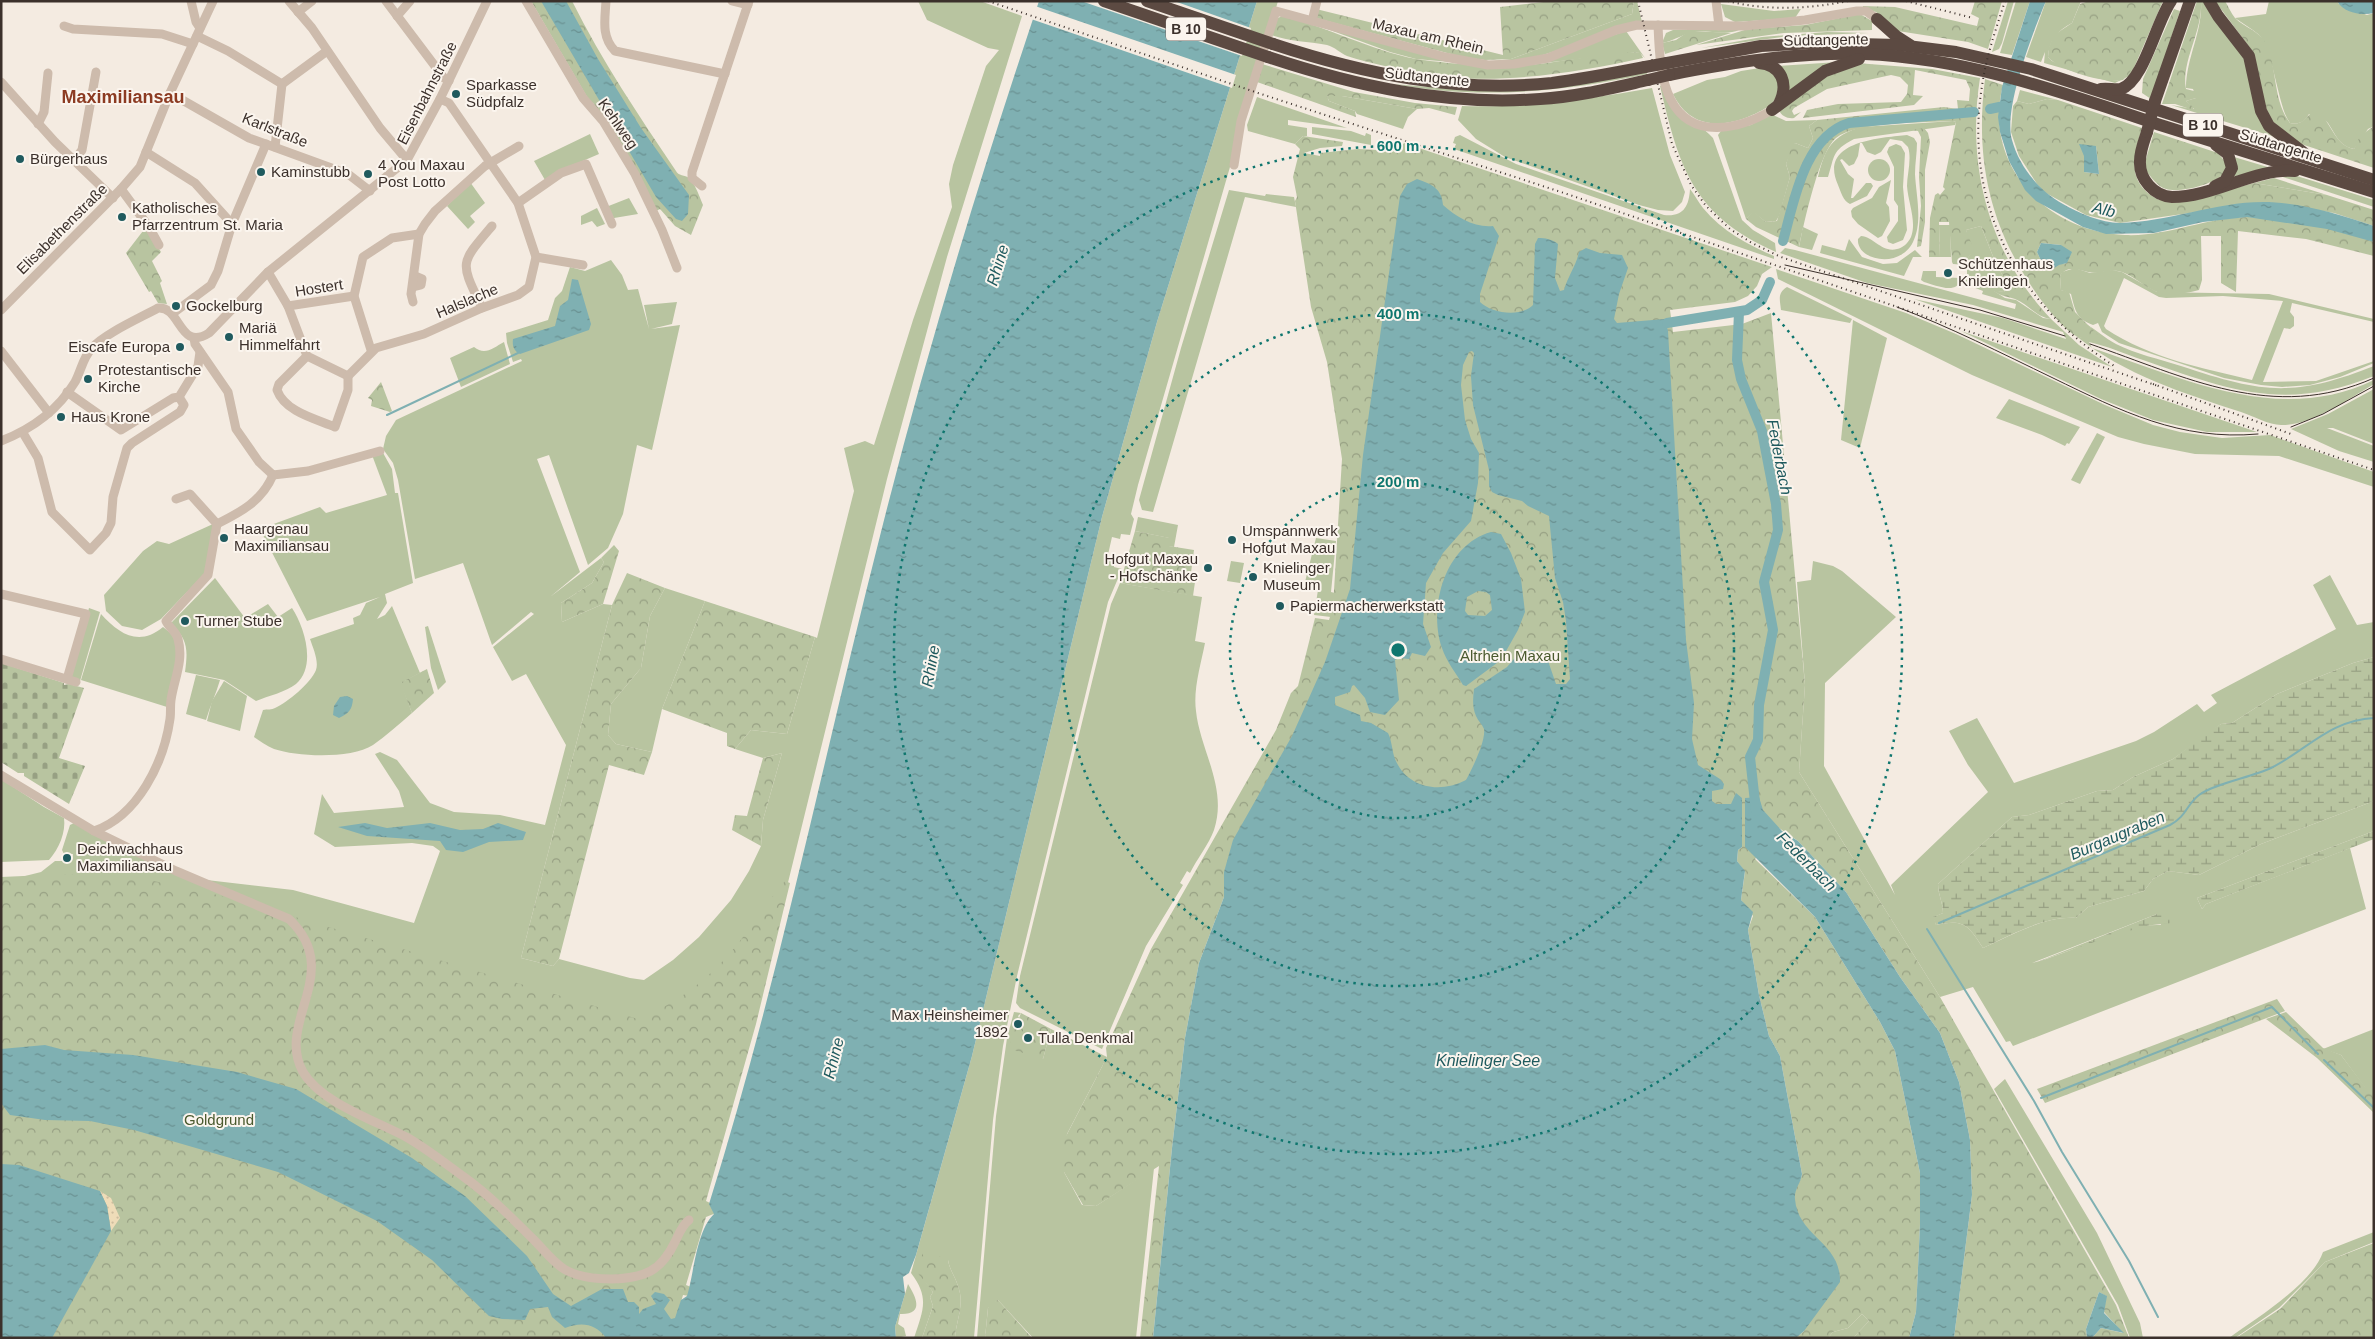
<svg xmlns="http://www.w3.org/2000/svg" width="2375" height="1339" font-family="Arial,sans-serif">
  <defs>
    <pattern id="forest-crowns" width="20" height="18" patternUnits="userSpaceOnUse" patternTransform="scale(1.25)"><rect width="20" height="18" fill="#b8c4a0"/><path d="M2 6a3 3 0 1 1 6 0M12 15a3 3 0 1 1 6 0" fill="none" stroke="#97a083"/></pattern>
    <pattern id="wetland-marsh" width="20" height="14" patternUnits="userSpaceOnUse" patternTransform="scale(1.25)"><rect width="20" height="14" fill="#b8c4a0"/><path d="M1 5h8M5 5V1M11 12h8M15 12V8" fill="none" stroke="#97a083"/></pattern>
    <pattern id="sand-dots" width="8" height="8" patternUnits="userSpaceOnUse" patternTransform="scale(1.25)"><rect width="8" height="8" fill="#efdcb8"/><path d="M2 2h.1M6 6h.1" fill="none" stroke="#cebd9e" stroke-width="1.8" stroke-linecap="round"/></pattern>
    <pattern id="cemetery-stones" width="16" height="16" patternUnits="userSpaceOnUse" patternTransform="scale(1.25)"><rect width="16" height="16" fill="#b8c4a0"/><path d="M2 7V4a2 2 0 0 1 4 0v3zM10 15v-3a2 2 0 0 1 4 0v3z" fill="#97a083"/></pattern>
    <pattern id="water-ripples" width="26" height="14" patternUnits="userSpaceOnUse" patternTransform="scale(1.25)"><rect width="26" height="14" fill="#7fb0b2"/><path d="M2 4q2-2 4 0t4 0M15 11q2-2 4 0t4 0" fill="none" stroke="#699091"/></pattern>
  </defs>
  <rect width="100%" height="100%" fill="#f4ebe1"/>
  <g fill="#b8c4a0" fill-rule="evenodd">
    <polygon points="918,1 980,1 1022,16 947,257 887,479 782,907 651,1065 1,882 41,872 55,861 72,861 73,854 64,854 62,850 70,825 74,823 181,877 293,890 414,923 440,851 433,846 412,843 335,847 314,834 322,794 334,813 404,807 399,791 375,754 380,752 397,760 430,803 454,812 500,815 545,825 566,745 526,674 512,681 493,647 534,614 531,612 492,645 463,563 415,579 398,480 393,463 383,449 386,436 396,420 522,361 521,359 513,362 507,343 506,333 548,320 555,298 562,291 570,267 585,271 611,260 622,275 628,290 638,289 649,329 644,305 677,302 672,324 651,329 680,325 652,450 637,445 623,514 608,548 588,565 549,455 537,459 580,572 550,597 601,558 604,562 592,583 561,603 562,622 603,604 612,605 521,958 553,966 559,959 630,978 644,980 673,960 699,937 731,900 749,871 761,846 763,820 782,753 763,758 735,749 751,730 787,734 815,637 817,638 854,491 844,448 865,441 874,445 913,320 952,207 949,184 953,165 986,66 999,50 988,48 927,20"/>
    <path d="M1257,1H1278L1138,485L1131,514L1134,519L1130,535L1121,534L1120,539L1112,537L1107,559L1114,562V567L1122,569L1108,602L1017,976L1003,1046L993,1120L974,1338H955C956,1321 965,1304 958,1286C955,1276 950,1271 948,1260L920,1274L933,1292L930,1297L933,1306L922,1338H914C923,1310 930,1298 911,1273L972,1056L1102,517L1157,322Z"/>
    <polygon points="1634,1 1637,1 1642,22 1528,60 1485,62 1511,59 1632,14"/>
    <polygon points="2008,1 2014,1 2002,43 1999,49 1992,52"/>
    <polygon points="2016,1 2030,1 2012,55 2000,53"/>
    <path d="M2046,1H2081L2072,23C2057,31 2049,40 2048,57L2052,61L2088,76L2118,81L2162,1H2163L2133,70L2129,76L2115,83L2044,63L2045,52L2041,62L2026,57Z"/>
    <path d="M2201,1H2207L2240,45L2275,137L2171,105L2194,109L2186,101L2196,98L2193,89L2186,88C2186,58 2203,31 2201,1Z"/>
    <path d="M2269,1H2337L2339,4L2367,15L2374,13V126L2368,129L2354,149C2339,146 2336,135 2328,123C2325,119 2315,116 2309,114C2305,121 2300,125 2290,123L2287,118C2277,98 2272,46 2258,34C2251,28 2242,23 2235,18L2266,14Z"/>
    <polygon points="1721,4 1774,11 1801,9 1795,18 1735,22 1725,17"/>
    <polygon points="1311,23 1462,63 1416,59 1390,52"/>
    <path d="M1673,30H1739C1726,36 1710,30 1696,31C1687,32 1674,41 1662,43L1666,33Z"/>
    <polygon points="1626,31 1645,58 1639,52 1526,65"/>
    <polygon points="1827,32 1869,33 1789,36 1701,48 1762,37"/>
    <polygon points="1838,62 1785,98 1777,66"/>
    <path d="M1766,67L1772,70L1781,88C1778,92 1776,98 1773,102C1768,108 1757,113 1750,116C1719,129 1689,127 1673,94L1707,80L1725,77L1741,71Z"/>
    <path d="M1646,72L1647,74C1562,92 1479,100 1393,84L1453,89Z"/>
    <path d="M1663,85C1670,121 1692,115 1713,138L1742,220L1753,230L1775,243L1776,252C1693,216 1679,167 1660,86Z"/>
    <path d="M1652,88L1670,155L1685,192L1682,202L1673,211L1658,210L1639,205L1505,157L1476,139L1458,120L1462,106C1527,108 1589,99 1652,88Z"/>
    <polygon points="2020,90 2058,100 2047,99 2029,104 2017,101"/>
    <polygon points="1327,96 1342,96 1417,109 1408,117 1403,129 1357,114 1355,111 1329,101"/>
    <polygon points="1257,97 1347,128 1288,120 1288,125 1307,128 1307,136 1303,136 1295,144 1248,131 1247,125"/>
    <polygon points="1771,114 1786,121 1817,120 1809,126 1813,138 1808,148 1795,143 1786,164 1790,177 1779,216 1776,221 1766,222 1753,212 1746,219 1718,135 1721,131 1751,125"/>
    <path d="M1953,121L1956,122L1955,125L1854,139C1831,151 1835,156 1828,177H1818C1825,148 1832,136 1861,127Z"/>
    <polygon points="1312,127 1351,131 1365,136 1366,133 1371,135 1371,145 1312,134"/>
    <polygon points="590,134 599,154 557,172 545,180 534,161"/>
    <path d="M1460,135L1516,164L1664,215C1683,217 1689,207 1690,189C1695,195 1698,202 1703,208C1722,231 1748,245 1774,256V259L1454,149L1456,144L1453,143L1455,137Z"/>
    <path d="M1907,135L1914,138L1917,143C1917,153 1915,163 1915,174C1916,195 1923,222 1913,242C1899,270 1856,260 1858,239L1861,236C1874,237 1882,253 1897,249C1903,248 1908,243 1911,237C1917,222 1908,202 1907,186C1907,174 1912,159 1908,147L1902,141L1890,139L1881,152L1875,155L1867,152L1862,143H1860L1858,156L1854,164L1849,166L1842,159L1840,160L1848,174L1854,179L1851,198H1853L1866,183H1871L1873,186L1867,196L1850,204C1843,201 1841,192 1838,185C1818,141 1880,138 1907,135Z"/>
    <polygon points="1896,144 1901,146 1905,153 1903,187 1907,230 1903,240 1893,244 1888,242 1887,237 1898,221 1898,206 1894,200 1894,167 1887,152 1889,147"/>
    <polygon points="2234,157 2271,168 2232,177"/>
    <circle cx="1879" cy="170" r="11"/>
    <polygon points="2280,176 2297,176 2374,200 2374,207"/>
    <polygon points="2274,178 2277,179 2327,195 2254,183"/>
    <polygon points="1891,180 1886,203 1889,207 1890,221 1882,236 1878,238 1858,224 1852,217 1851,211 1853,208 1872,198 1879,187"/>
    <polygon points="470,182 485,203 470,216 475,222 468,229 447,206"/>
    <polygon points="1229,190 1265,196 1266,194 1294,197 1296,207 1245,197 1153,512 1142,510 1139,500 1181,348"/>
    <polygon points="629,198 638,214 614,218 606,207"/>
    <polygon points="597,208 605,224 597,227 592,221 581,225 581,216"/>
    <polygon points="1939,225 1950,225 1951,257 1940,257"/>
    <polygon points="1981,226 1994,259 2007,284 2004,292 1994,291 2005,298 2016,300 2043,318 2051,319 2079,345 2112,367 1914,299 2003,318 2066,339 2063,332 1973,305 1867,283 1780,253 1785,248 1795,250 2015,309 2016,304 1982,294 1983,291 1963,283 1963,276 1967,276 1967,259 1971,253 1966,230"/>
    <polygon points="1803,227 1818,234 1812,250 1799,247"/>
    <polygon points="1849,239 1862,257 1883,264 1897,263 1915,250 1922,257 1913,257 1904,276 1820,253 1822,245 1845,251"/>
    <path d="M2075,268L2090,273L2112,270L2122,272L2157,292L2269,294L2374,319V322L2292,303L2290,312L2294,317V326L2290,329L2284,328L2263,382L2316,381L2374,361V363L2340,377L2310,385L2282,387L2261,385L2224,378L2119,343L2102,332L2098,323L2093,325C2076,319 2075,310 2071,294L2061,290L2060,276L2062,272ZM2124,278L2159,297L2166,298L2223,296L2283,301L2252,380C2202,368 2150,358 2106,329L2104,326Z"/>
    <polygon points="1776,269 1906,313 1956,334 2105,405 2153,425 2180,432 2222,438 2270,435 2374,472 2374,487 2279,456 2195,454 2144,444 2118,437 1972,375 1778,279"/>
    <path d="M1923,271H1936V277L1960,278C1959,296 1935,285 1924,282L1921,280Z"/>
    <path d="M1787,287L1852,319L1850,323L1781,310C1780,300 1777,293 1787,287Z"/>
    <polygon points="1853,320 1887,338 1860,448 1841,440"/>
    <path d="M2084,323C2096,329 2104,338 2116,344C2136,354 2159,359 2181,366C2262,393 2293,398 2374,366V376C2284,412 2229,390 2143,360C2125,354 2107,346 2089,342L2092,348C2183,378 2279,426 2374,380V384C2349,399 2310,426 2281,425C2269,425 2253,416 2241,412C2183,393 2125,375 2076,336L2083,338L2091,328Z"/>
    <polygon points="1961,331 2257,432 2207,432 2153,420 2101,399"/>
    <path d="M504,342L510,364L461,387L450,358L474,347C485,356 493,348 504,342Z"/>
    <polygon points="2374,389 2374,444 2333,428 2327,428 2374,446 2374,462 2339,451 2291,429 2328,414"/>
    <polygon points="2009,399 2080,427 2069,444 2067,443 2065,446 2042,435 1996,418"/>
    <polygon points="2097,433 2105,437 2080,484 2071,480"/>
    <path d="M382,451L392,469L395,493H398L413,583L385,594L387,603L377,619L385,615L392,606L420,673L401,683L412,713C399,724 386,736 373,745C351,759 298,757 274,749C267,746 260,741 254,737L263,710C267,709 272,710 275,708C288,702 310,684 316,670C319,661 313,648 310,639L354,624L353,618L360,615L366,603L380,597L307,621L260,529L320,507L326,513L387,495L372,455Z"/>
    <polygon points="1138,517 1178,525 1174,547 1168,546 1169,538 1135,531"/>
    <polygon points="213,524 207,571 161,619 142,630 122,626 106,611 104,595 143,551 157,541 169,544"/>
    <polygon points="1316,538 1336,541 1331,592 1335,593 1331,617 1314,615 1318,590 1304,586"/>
    <polygon points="1231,561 1244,563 1240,583 1227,581"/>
    <path d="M1813,561L1833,566L1842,571L1896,617L1825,683L1824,766L1895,895L1891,885L1988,792L1968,765L1949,731L1977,718L2014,783L2136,741L2154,732L2197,704L2204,712L2217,703L2211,695L2336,629L2313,585L2330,575L2357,625L2374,622V657L2353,663L2277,694L2232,723L2221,724L2173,759L2133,777L2113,790L2097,791L2029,815L2012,817L1938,884C1938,895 1943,902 1943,913L1934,917L1936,925C1964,919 1968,925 1983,948C2012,935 2044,916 2076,918L2088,907L2144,891L2153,879L2168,871L2199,875L2261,844L2374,801V831L2197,898L2202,909L2206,904L2350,848L2366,909L2013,1046L2010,1041L2006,1042L1973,987L1940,997L1799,772L1805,685L1797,582L1811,580ZM2157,914L2161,925C2122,923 2070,954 2032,963Z"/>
    <path d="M215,578L245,618L268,604L278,617L292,608C304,626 317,666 296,684C286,692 268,696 256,701L224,680L185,672C188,649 188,640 171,623Z"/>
    <path d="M1120,583L1202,597L1195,641L1205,643C1201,664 1193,689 1196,711C1200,750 1228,788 1214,830C1209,844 1197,859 1190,873L1187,871L1180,883L1183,885L1146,946L1102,1049L1020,1008L1016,1003L1020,976L1111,604Z"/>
    <polygon points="665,588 705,601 662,709 652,752 616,744 608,735 611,704 641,668 650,616"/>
    <polygon points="89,608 100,612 80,681 69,677"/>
    <path d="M101,614C119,634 139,647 163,627L174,636L179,653L167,707L81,680Z"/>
    <polygon points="428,626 446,682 438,690 431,668 425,627"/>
    <path d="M196,675L220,680C216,694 210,706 206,720L186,714Z"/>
    <polygon points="224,681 247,696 240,731 207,721 212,701"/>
    <path d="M1,779L44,807L64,818C66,832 59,849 49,860L1,862Z"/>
    <polygon points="1014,1012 1021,1013 1018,1016 1029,1037 1028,1041 1043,1059 1051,1029 1107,1057 1067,1134 1064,1172 1082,1205 1096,1206 1154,1168 1136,1338 1033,1338 998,1300 988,1308 985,1338 977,1338 996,1116 1007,1038"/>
    <polygon points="2374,1029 2374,1088 2366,1089 2341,1055 2323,1049"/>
    <polygon points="2005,1079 2097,1233 2140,1323 2143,1338 2130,1338 2118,1305 1994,1089"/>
    <path d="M2374,1232V1242L2325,1262L2279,1308L2235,1338H2229C2257,1318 2312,1284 2323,1252Z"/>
    <path d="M908,1284C916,1297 925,1315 900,1314L898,1324L904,1328L906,1336L896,1338L895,1327Z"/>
    <polygon points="1862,1314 1869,1321 1853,1338 1828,1338 1833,1332 1848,1328"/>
  </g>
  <g fill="url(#forest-crowns)" fill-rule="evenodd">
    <path d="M531,1H572C602,61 639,116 676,171C678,176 685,175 689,178C695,183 700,198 703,205L691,235L675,226L660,209L656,211L637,171L593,103L590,102Z"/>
    <polygon points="1552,1 1634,1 1632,14 1511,59 1485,60 1462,57 1316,18 1316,9 1503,55 1500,7"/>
    <polygon points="1975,1 2002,1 1988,49 1968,42 1898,31 1876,12 1863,8 1863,6 1895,7 1977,26 1979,18 1971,14"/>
    <path d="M2089,1H2162L2130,72L2123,80C2106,84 2060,71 2048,57L2049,47L2054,35L2072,23L2080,4Z"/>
    <path d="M2197,1H2201C2203,32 2181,60 2186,89L2198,92L2196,98L2186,101L2193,107V110L2175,104H2162Z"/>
    <path d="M2215,1H2225C2228,6 2231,13 2235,18C2244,27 2259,31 2265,42C2278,67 2272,99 2290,123C2303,126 2306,116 2315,110C2332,120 2333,145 2354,149L2360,136L2374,126V168L2301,144L2272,121L2265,106L2253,52Z"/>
    <polygon points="2174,9 2180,11 2151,99 2142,93 2143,79"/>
    <polygon points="1860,14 1872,21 1872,30 1784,33 1696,45 1748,29 1805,25"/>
    <path d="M1282,16C1328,27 1370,50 1416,59C1448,64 1506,68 1538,64C1572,60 1605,53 1640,52L1643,58C1576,73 1489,87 1421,73C1397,68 1370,64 1347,56C1340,53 1335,47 1327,45C1307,41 1292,42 1271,35L1276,19Z"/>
    <polygon points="1689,31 1695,31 1731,33 1665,54 1662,43 1676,40"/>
    <path d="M1857,63L1932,69L1980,78C1966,166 1989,254 2051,319C2036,317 2028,304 2015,299C2006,296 2000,296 1992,290L2004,292L2007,284L1994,259L1981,226L1966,230L1974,250L1967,259V265L1953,264L1952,262L1949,222H1939L1940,257H1929L1930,218L1935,195L1938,193L1940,195L1945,189L1943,187L1956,122L1953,121C1924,123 1857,121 1836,138C1819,152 1804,224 1799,247L1756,227L1746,219L1753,211L1766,222L1777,221L1790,177L1786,164L1792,145L1795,143L1808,148L1813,138L1809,126L1817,120L1944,107L1958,109L1957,100L1969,101L1970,89L1966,80L1915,70L1913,95L1923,96L1914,105L1803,118L1807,110L1838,104L1901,102L1907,94L1908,85L1900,77L1891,75L1827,89L1794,108L1792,111L1794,115L1801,112L1794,118C1788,119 1781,116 1779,110L1821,78Z"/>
    <polygon points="1262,64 1354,92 1415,103 1457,107 1455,115 1429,108 1417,109 1342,96 1327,96 1329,101 1355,111 1356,117 1257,82"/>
    <path d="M1985,79L2003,85C1982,165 2047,232 2125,235C2167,237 2206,217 2248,217C2289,218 2336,227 2374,242V256L2306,239L2238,231L2236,292L2221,283V236H2201L2202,280L2199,290C2188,293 2176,295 2164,294C2150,292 2136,277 2122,272C2110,268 2100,275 2088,272C2078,270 2067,265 2060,276L2061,290L2069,292L2075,312L2100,337L2096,341C2090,340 2084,339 2078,337C2064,331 2042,302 2034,290C1989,224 1975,158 1985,79ZM2041,243L2061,245L2067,263L2044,267L2037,252Z"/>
    <path d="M2047,99L2058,100L2142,128C2133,158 2126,183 2159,200L2221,192L2254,183L2327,195L2374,210V226L2334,213L2266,202L2120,223L2086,215L2044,192L2037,184L2019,156L2011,132L2013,106L2017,101L2029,104ZM2096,146L2099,174L2084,172V156Z"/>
    <polygon points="1924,128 1928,133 1930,142 1925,170 1925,222 1921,246 1917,247 1921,206 1919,177 1921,137 1918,131 1912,130"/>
    <path d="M2154,132L2218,153L2227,164C2226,168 2225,172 2222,175C2212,185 2180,193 2166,189C2157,186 2152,178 2146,171V159Z"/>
    <path d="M1303,136L1343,142L1342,146L1320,148L1304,153L1320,156V153L1358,149L1398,151L1404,143L1772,267L1762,274L1757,286L1748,296L1735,302L1670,310L1673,332L1742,324L1771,313L1805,685L1799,772L1940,997L2116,1305L2129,1338H2092L2101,1328L2123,1333L2104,1312L2106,1296L2099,1292L2086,1329L2087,1338H1954L1972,1195L1970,1140L1959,1082L1940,1033L1900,977L1846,892L1798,841L1779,828L1755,859L1815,917L1880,1022L1895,1051L1920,1173V1224L1916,1312L1909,1338H1853L1869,1321L1862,1314L1848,1328L1833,1332L1828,1338H1796L1804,1331L1810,1231C1800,1221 1792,1206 1795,1192C1796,1185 1801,1181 1802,1174L1780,1056L1769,1036L1759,995L1748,930L1753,916L1741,900L1745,872L1737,861L1738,850L1742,847L1741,830L1224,872V897L1199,963L1185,1038L1172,1148L1153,1338H1140L1159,1166L1096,1206L1083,1205L1064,1172L1063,1142L1107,1057L1106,1048L1151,949L1276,730L1291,693L1298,686L1315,618L1329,620L1333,607L1342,459L1327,362L1311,307L1295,201L1297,197L1293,177L1300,149L1295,144Z"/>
    <polygon points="146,227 161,252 152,261 162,281 160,283 167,304 158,303 151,291 149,292 126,253"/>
    <polygon points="381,382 392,411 390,412 371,406 372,400 368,398"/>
    <polygon points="1135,531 1170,538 1169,546 1194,550 1190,580 1195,582 1193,596 1120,583"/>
    <polygon points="614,545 619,551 603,604 562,622 561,603 592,583 604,562 601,558"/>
    <polygon points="627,573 665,588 650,616 641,668 611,704 608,735 616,744 652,752 644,775 609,765 559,959 553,966 521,958 612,605"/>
    <polygon points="705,601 815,637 787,734 751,730 735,749 727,746 727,733 662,709"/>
    <polygon points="427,669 434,693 412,713 400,683"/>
    <polygon points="782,753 763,820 761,846 732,830 735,815 747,816 763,758"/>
    <path d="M69,874L136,877L231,898L638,1019C681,1002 715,974 743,937C757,919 769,899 785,881L790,883L756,1024L706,1201L710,1203L716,1213L706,1217L686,1285L691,1287L689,1296L683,1295L675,1323L654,1338H1V877Z"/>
    <polygon points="2277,999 2285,1011 2045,1103 2037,1089"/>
    <polygon points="2286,1012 2323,1048 2341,1055 2366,1088 2374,1088 2374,1113 2317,1058 2266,1019"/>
    <polygon points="1021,1013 1051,1029 1043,1059 1010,1049 1011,1041 1028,1040 1029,1037 1013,1034"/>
    <polygon points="2374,1243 2374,1338 2236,1338 2280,1309 2325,1262"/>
    <path d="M924,1250L948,1260C950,1271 955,1276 958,1286C965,1304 956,1321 955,1338H922L933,1306L930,1297L933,1292L916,1271Z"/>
    <polygon points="998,1300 1032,1338 1033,1338 985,1338 988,1308 990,1304"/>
  </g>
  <g fill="url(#wetland-marsh)">
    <path d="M2374,657V801L2261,844L2199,875L2168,871L2153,879L2144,891L2088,907L2076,918C2044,916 2011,935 1983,948C1968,925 1964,919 1936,925L1933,917L1943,913C1943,902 1938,895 1938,884L2012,817L2029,815L2097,791L2113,790L2133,777L2173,759L2209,731L2221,724L2232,723L2277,694L2353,663Z"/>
    <polygon points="2374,831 2374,839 2206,904 2202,909 2197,898"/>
    <path d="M2168,913L2181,921C2168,925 2156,923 2143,927C2105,937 2068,951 2032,964L2157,914Z"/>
  </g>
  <polygon fill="url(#sand-dots)" points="100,1191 111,1198 120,1218 111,1231 107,1206"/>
  <polygon fill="url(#cemetery-stones)" points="1,663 64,683 64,685 69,684 84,688 59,758 85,766 69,804 24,776 24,773 18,773 1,762"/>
  <g fill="url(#water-ripples)" fill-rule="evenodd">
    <polygon points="541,1 566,1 598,59 641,128 689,195 688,214 682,221 676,219 656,197"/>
    <path d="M1039,1H1257L1157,322L1102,517L972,1056L916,1255L909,1273L903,1277L905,1294L895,1327L896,1338H606C595,1323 581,1322 565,1328L552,1317L548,1307L530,1309L525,1320L502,1319L489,1316L432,1260L377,1221L278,1172L134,1130L90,1121L45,1120L10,1115L1,1103V1049L45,1045L64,1050L133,1055L237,1072L296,1089L412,1158L465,1196L527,1256L553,1294L571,1306L602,1289H623L628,1302H634L639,1307V1314L643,1309L656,1304L651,1296L655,1292L664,1294L670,1300L664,1309L671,1319L675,1318L681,1300L687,1296C694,1274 696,1231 714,1214L709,1204C778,985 823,759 880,536C925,356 980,177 1039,1Z"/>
    <path d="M2030,1H2046C2033,32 2003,109 2012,140C2019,166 2039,191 2063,204C2079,213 2101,223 2120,223C2168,222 2215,202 2263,202C2300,202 2339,214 2374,226V242L2327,229L2247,217L2203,222L2154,233L2106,234L2083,227L2036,201L2025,190L2009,161L2000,132L1998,117L2002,87Z"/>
    <path d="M2337,1H2374V13C2361,16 2344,13 2337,1Z"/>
    <polygon points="2079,144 2096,146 2099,174 2084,172 2084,156"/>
    <path d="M1417,179C1432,184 1442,189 1443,205C1456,217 1475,228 1493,226L1499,236L1480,294V302C1491,313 1520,318 1533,305L1535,244L1538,238C1545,238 1552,239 1558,244L1555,278L1560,291L1564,290C1568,276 1576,266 1579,252L1586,248L1600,253L1622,255L1628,268L1619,294L1614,319L1617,323L1665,319L1668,331L1686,640L1694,703L1692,739L1698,765L1720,779L1724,784L1723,789L1712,791V801L1716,804H1731L1736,793L1742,798V847L1738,850L1737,861L1745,871L1741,900L1753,912L1748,930L1759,995L1769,1036L1780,1056L1802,1174C1801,1183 1794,1189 1795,1199C1798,1237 1841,1242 1840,1282L1804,1331L1796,1338H1153L1172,1148L1185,1038L1199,963L1224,897V872L1233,840L1292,736L1325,662L1350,589L1363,455L1400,196L1407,184ZM1472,351L1474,353L1471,376L1473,405L1489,470V486L1492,492L1498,495L1522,501L1528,506L1549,516L1555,578L1563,602L1566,621L1570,679L1566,684H1556L1546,655L1533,650L1519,653L1507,667L1474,689C1473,698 1472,707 1476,716C1478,721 1482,724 1484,729C1486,741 1472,769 1466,780C1439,794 1407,788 1395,759C1392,751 1392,741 1388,733L1371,723L1361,721L1360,715L1335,705V697L1350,692L1352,686L1354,685L1365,698L1370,712L1385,715L1399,700L1395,660L1399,658L1409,659L1412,653L1425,656L1431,647L1423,624L1426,583L1443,553L1471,521L1478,483L1479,453L1471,439L1465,420L1461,385L1463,365L1469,352Z"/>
    <polygon points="2041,243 2061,245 2072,252 2067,263 2059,265 2051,270 2044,267 2037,252"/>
    <path d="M572,279L578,280L591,324L589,330L520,354C514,351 512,346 513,339L555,326L560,306L568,300Z"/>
    <path d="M1491,532L1501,534L1511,553L1521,579L1525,612L1518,630L1501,660L1466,686L1463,685C1456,673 1446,661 1442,648C1428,606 1445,545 1491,532ZM1478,591L1486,592L1490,595L1492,610L1485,616L1468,615L1465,611L1467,597Z"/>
    <path d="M347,696L353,699C352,710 349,713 339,718L333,715L334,706L340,697Z"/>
    <polygon points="1759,797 1763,810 1782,831 1798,841 1846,892 1900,977 1940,1033 1959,1082 1970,1140 1972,1195 1954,1338 1909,1338 1916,1312 1920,1224 1920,1173 1895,1051 1880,1022 1815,917 1745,847 1745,798"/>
    <polygon points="365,823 387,828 430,823 460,830 483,829 498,823 526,832 523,840 489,842 463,852 446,850 440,841 367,836 338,827"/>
    <polygon points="1,1164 19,1165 100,1191 107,1206 111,1231 52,1338 1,1338"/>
    <polygon points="2099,1292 2107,1296 2104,1313 2124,1333 2101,1328 2092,1338 2087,1338 2086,1329"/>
  </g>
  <g fill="#f4ebe1">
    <polygon points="1081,1 1174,1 1251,28 1242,56"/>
    <polygon points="1035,6 1236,75 1232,88 1031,19"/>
  </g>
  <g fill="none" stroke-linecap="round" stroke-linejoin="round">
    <g stroke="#7fb0b2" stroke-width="2">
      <polyline points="387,415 518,353"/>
      <path d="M1939,923L2170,825C2187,816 2186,805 2199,795C2213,784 2252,777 2271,768C2307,750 2330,720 2374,718"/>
      <polyline points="1927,929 2034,1101 2062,1152 2129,1261 2158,1317"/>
      <polyline points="2324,1060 2374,1108"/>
      <polyline points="2041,1098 2272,1007 2318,1054"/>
    </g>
    <g stroke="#7fb0b2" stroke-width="10">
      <polyline points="1990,109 2004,106"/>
      <path d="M1783,241C1794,202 1804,137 1849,123L1974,112"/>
      <polyline points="1739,312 1737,360 1741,379 1762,431 1776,504 1778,530 1764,582 1773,630 1759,705 1758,740 1750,757 1756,811"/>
      <polyline points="1667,323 1747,310 1762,300 1770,282"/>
    </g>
    <g stroke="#cdbbac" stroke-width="9">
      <polyline points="191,1 196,22 200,28"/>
      <polyline points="289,1 312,28 380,128 407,160"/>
      <polyline points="386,1 444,78 449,81"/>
      <polyline points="526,1 583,98 603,121 635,174 662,230 677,268"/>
      <path d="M606,1C605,19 601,37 615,51L725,74"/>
      <polyline points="732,1 748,5"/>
      <polyline points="1716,1 1719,26"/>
      <polyline points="298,12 312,1"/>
      <polyline points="397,16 410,1"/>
      <polyline points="1312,21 1317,1"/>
      <path d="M1658,25C1659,49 1660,79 1671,100C1692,141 1740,129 1772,110"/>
      <polyline points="64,26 73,29 162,34 193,44"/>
      <polyline points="197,36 228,51 282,84"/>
      <polyline points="1,82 55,142 113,198"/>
      <polyline points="282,84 327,51"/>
      <polyline points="170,93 249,138 348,174 370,191"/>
      <polyline points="38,124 44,112 48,73"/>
      <polyline points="275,147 282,84"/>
      <polyline points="146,152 195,183 232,224 218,271 211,285 172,314"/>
      <polyline points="74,161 82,150 96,72"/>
      <polyline points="1234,165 1241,121 1276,11 1445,57 1488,65 1514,64 1548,58 1616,30 1637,25 1744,26 1805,20 1857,11 1866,11 1877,19"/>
      <polyline points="702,186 692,178 692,172 749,1"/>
      <polyline points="121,189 149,227 159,245"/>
      <polyline points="518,203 561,173 586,164 612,224"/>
      <polyline points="232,224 266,144"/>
      <polyline points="536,257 583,265"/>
      <polyline points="268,272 288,306 307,356 348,376"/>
      <polyline points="413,287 421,285 422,279 415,276"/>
      <polyline points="413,302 411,294 419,234 425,224 435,211 485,166 519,146"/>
      <polyline points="288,306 354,296"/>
      <path d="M482,308C460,261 459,265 492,226"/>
      <polyline points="1,310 121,189 140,167 170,93 213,1"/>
      <polyline points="194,338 195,344 228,392 236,429 259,462 273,475 308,471 380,451"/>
      <polyline points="371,350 354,296 363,257 392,238 419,234"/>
      <polyline points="1,351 49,413"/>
      <path d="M307,356L279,384L277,390C285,412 316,419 335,427L348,390V376"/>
      <polyline points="348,376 376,348 424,334 482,308 518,295 529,287 536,257 518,203 449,103 440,99"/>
      <polyline points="67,392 121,430 173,398 179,397 198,366 200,352"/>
      <polyline points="23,433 38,458 52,512 90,550 106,533 111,523 113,497 127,448 132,443 180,412 184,405 179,397"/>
      <path d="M1,441C32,429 58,410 75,382C81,371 83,357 92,348C104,334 140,318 158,308C181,306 179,352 209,333L268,272L407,160L440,99L487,1"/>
      <polyline points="176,499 190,494 217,524"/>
      <path d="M217,524C241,512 262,501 273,475"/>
      <polyline points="1,594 86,614 67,679"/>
      <polyline points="1,659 76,682"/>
      <path d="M1,775L94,831L176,871L289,919C345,972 275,1022 303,1072C321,1103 377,1121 408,1138C427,1149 446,1164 464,1177C489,1195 512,1218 534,1240C543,1249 553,1262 564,1269C577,1277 597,1279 612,1279C645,1278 661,1271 675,1242C679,1234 682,1225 689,1220"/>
      <path d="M94,831C138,816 164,762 170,719C171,713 170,706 171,700C174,679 184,661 178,639C176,631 169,628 166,621L208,575L217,524"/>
    </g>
    <g stroke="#5c4a42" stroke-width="12">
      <polyline points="2209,1 2218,16 2249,56 2261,111 2269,126 2304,153"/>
      <polyline points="1877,19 1896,36 1910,45"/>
      <path d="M1273,44C1364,74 1456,93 1552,83C1583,79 1614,73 1645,67"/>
      <path d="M1268,57C1355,86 1446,106 1540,99C1576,97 1612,88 1648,80"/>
      <polyline points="1667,63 1761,46 1815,43 1899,45 1956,52 2031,69 2374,180"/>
      <path d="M1759,63C1782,65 1789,84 1779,104"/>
      <path d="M1669,75C1734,62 1798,52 1864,54C1967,58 2061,92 2157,124C2229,147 2302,169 2374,192"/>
      <path d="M2101,89C2108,88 2115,90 2121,89C2144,81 2156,22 2171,1"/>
      <polyline points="2155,101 2190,1"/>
      <polyline points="1772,110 1825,71 1859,59"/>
      <path d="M2147,132C2144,141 2140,151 2140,161C2139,179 2154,196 2172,197C2214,197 2254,168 2295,171"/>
      <polyline points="2215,186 2225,181 2232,168 2228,154 2216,145"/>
    </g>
    <g stroke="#3b302b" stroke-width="1">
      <polyline points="1785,265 1980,310 2065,336"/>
      <path d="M1897,307C1950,327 2001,353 2053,378C2121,411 2180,441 2258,434"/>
      <path d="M2090,344C2186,377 2273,423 2374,378"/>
      <polyline points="2291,427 2323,414 2374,386"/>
    </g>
    <g stroke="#3b302b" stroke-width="2" stroke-dasharray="1 4" stroke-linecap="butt">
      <polyline points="988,1 1261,94 1564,193 2374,470"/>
      <polyline points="1638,1 1672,144 1691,185 1706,206 1730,229 1752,243 1781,257 2158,386"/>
      <path d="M1728,1C1766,11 1809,9 1848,1"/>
      <polyline points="1906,1 1973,18"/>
      <path d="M2005,1C1996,29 1986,57 1982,86C1963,203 2018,306 2116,367"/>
      <polyline points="2153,384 2291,434"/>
    </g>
    <g stroke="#5c4a42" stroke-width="12">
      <polyline points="1104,1 1268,57"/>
      <polyline points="1147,1 1273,44"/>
      <polyline points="1645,67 1667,63"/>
      <polyline points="1648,80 1669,75"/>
      <polyline points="2147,132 2155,101"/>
    </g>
  </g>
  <g fill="none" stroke="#0f766e" stroke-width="2.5" stroke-dasharray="2.5 5">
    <circle cx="1398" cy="650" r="168"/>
    <circle cx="1398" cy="650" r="336"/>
    <circle cx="1398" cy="650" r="504"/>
  </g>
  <g fill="#1f5a5e" stroke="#fbf5ee" stroke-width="2">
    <circle cx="456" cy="94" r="5"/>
    <circle cx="20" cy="159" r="5"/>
    <circle cx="261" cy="172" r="5"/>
    <circle cx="368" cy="174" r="5"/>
    <circle cx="122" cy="217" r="5"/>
    <circle cx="1948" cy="273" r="5"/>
    <circle cx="176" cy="306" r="5"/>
    <circle cx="229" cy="337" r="5"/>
    <circle cx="180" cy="347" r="5"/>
    <circle cx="88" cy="379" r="5"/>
    <circle cx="61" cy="417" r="5"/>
    <circle cx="224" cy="538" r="5"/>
    <circle cx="1232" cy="540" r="5"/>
    <circle cx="1208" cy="568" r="5"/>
    <circle cx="1253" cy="577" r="5"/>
    <circle cx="1280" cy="606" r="5"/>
    <circle cx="185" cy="621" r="5"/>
    <circle cx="67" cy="858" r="5"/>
    <circle cx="1018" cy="1024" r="5"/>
    <circle cx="1028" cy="1038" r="5"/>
  </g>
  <g text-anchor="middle" stroke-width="4" stroke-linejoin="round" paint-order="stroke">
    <g fill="#fbf5ee" stroke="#756b66" stroke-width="1">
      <rect x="1166" y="17.5" width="40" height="23" rx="4"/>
      <rect x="2183" y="113.5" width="40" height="23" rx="4"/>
    </g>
    <g font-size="14" font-weight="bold" fill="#3b302b">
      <text x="1186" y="34">B 10</text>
      <text x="2203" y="130">B 10</text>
    </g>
    <g font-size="15" fill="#3b302b" stroke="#fbf5ee">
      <text transform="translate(1428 36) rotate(13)" y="5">Maxau am Rhein</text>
      <text transform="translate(1826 40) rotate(-1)" y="5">Südtangente</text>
      <text transform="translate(1427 77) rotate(6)" y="5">Südtangente</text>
      <text transform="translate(427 93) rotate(-63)" y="5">Eisenbahnstraße</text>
      <text transform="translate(618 124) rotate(55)" y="5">Kehlweg</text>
      <text transform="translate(275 130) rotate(22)" y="5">Karlstraße</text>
      <text transform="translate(2281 146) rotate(17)" y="5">Südtangente</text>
      <text transform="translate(62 229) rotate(-45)" y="5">Elisabethenstraße</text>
      <text transform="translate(319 288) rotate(-9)" y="5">Hostert</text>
      <text transform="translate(467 301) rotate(-23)" y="5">Halslache</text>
    </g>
    <g font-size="15" fill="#3b302b" stroke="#fbf5ee" text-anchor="start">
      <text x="466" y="90">Sparkasse<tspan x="466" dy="17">Südpfalz</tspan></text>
      <text x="30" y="164">Bürgerhaus</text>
      <text x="378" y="170">4 You Maxau<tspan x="378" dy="17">Post Lotto</tspan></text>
      <text x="271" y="177">Kaminstubb</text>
      <text x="132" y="213">Katholisches<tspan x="132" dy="17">Pfarrzentrum St. Maria</tspan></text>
      <text x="1958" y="269">Schützenhaus<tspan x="1958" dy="17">Knielingen</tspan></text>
      <text x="186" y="311">Gockelburg</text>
      <text x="239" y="333">Mariä<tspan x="239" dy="17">Himmelfahrt</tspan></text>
      <text x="170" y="352" text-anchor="end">Eiscafe Europa</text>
      <text x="98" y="375">Protestantische<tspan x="98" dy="17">Kirche</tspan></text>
      <text x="71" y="422">Haus Krone</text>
      <text x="234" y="534">Haargenau<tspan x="234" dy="17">Maximiliansau</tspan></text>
      <text x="1242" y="536">Umspannwerk<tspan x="1242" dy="17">Hofgut Maxau</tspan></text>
      <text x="1198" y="564" text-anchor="end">Hofgut Maxau<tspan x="1198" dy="17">- Hofschänke</tspan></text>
      <text x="1263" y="573">Knielinger<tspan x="1263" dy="17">Museum</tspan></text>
      <text x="1290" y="611">Papiermacherwerkstatt</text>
      <text x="195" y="626">Turner Stube</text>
      <text x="77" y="854">Deichwachhaus<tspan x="77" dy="17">Maximiliansau</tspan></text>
      <text x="1008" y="1020" text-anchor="end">Max Heinsheimer<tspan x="1008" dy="17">1892</tspan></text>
      <text x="1038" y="1043">Tulla Denkmal</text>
    </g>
    <g font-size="15" fill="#4a5a2e" stroke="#fbf5ee">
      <text x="1510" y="661">Altrhein Maxau</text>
      <text x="219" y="1125">Goldgrund</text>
    </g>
    <g font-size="16" font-style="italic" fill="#1f5a5e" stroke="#fbf5ee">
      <text transform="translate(2104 209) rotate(13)" y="6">Alb</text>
      <text transform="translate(997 265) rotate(-73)" y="6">Rhine</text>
      <text transform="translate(1780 457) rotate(79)" y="6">Federbach</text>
      <text transform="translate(930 666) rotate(-80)" y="6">Rhine</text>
      <text transform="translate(2117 835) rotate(-23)" y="6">Burgaugraben</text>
      <text transform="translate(1807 861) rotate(45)" y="6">Federbach</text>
      <text transform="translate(833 1058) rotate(-76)" y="6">Rhine</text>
      <text x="1488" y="1066">Knielinger See</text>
    </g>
    <g font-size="18" font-weight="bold" fill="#8c3b22" stroke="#fbf5ee">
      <text x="123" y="103">Maximiliansau</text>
    </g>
  </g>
  <circle cx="1398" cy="650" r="8" fill="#0f766e" stroke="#fbf5ee" stroke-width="2.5"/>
  <g font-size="15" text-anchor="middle" font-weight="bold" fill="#0f766e" stroke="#fbf5ee" stroke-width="4" stroke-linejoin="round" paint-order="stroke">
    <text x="1398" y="151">600 m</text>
    <text x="1398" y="319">400 m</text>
    <text x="1398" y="487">200 m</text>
  </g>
  <rect width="2375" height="1339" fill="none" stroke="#3b302b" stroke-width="5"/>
</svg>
